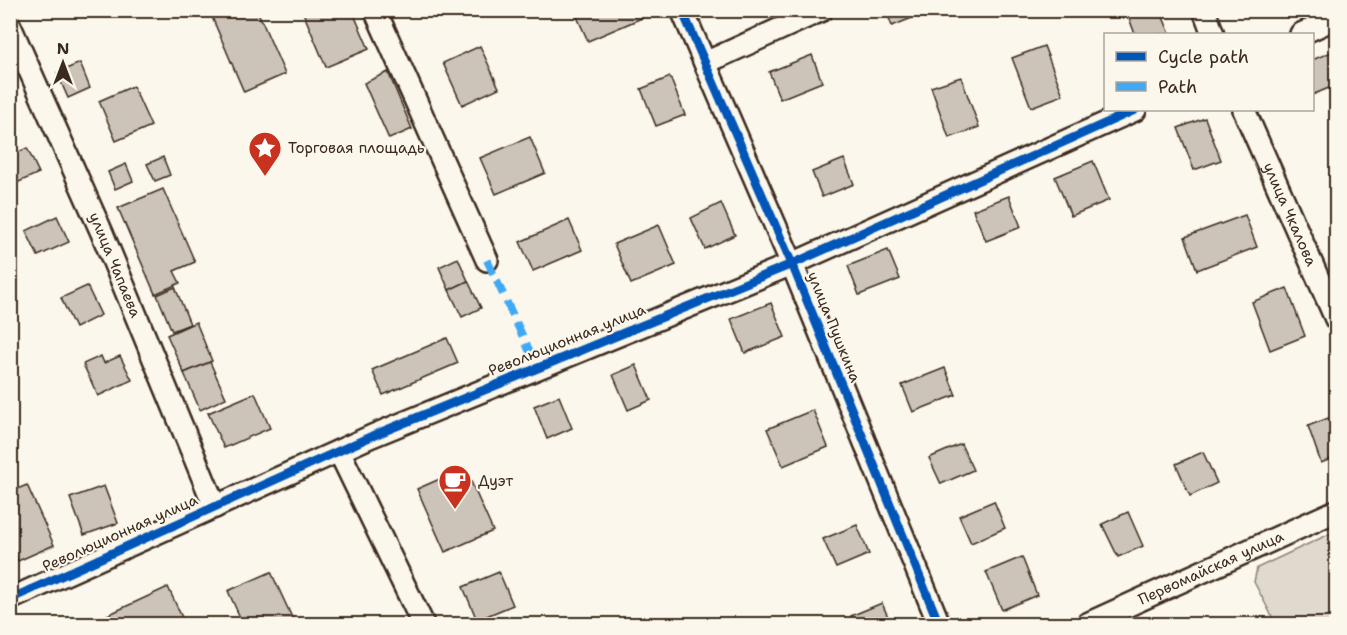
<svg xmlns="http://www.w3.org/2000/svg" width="1347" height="635" font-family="'Shantell Sans',sans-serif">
  <rect width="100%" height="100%" fill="#fbf7ec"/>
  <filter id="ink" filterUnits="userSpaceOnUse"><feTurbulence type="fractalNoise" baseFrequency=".0167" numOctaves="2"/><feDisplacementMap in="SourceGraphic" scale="12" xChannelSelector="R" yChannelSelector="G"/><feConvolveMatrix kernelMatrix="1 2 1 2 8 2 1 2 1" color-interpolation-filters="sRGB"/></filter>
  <g filter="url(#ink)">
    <polygon fill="#dfd9ce" stroke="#8d8276" stroke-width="1.5" points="1336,531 1336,624 1276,624 1254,582 1257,568"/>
    <g fill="#ccc4b9" stroke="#3b2a1e" stroke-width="1.5">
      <polygon points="209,10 257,10 285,74 244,92"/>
      <polygon points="302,10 352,10 369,49 326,67"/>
      <polygon points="574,10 641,10 644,17 588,41"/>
      <polygon points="886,10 920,10 922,14 892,26"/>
      <polygon points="1126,10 1160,10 1170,34 1135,34"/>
      <polygon points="480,46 499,88 462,105 443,63"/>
      <polygon points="1044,46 1063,95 1031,107 1012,58"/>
      <polygon points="1336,50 1336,85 1312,95 1312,60"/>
      <polygon points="812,55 822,82 780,99 769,72"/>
      <polygon points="80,63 90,88 68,98 57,73"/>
      <polygon points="388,72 412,129 389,139 364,83"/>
      <polygon points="670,77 685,115 656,126 641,89"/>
      <polygon points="961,77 979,127 949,138 931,87"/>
      <polygon points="133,86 151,126 116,141 99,101"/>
      <polygon points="1205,118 1221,160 1194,170 1178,128"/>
      <polygon points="530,137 545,173 496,194 480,158"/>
      <polygon points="27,148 39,173 10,186 10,156"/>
      <polygon points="163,157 170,175 155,181 147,164"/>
      <polygon points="844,159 854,184 822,197 812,172"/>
      <polygon points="1093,161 1109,200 1071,216 1055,177"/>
      <polygon points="126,164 133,181 115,189 108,172"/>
      <polygon points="163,189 195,262 174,271 180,283 155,294 118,208"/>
      <polygon points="1009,196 1021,227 986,241 973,210"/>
      <polygon points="721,203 735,235 705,249 691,218"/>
      <polygon points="1245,215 1257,247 1197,270 1185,237"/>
      <polygon points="57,216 69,242 38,256 26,231"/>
      <polygon points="569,220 582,250 533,271 520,242"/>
      <polygon points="659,225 676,265 631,284 614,244"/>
      <polygon points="888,250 900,279 859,295 848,266"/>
      <polygon points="458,258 468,281 449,290 439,267"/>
      <polygon points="468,281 481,308 462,317 449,290"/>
      <polygon points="87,286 101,315 75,328 61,298"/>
      <polygon points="175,287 190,324 172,331 157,295"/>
      <polygon points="1287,288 1305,336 1270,350 1252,302"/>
      <polygon points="771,303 785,337 745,353 731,319"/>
      <polygon points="196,322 212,361 184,373 167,335"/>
      <polygon points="447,338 458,363 383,395 372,370"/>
      <polygon points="101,356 104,363 120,356 132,380 98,396 83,364"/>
      <polygon points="210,362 226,398 200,410 184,373"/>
      <polygon points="636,365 651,400 628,410 613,375"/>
      <polygon points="945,368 956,395 913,412 902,385"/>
      <polygon points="255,393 270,428 224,448 208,413"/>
      <polygon points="559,396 572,428 547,439 534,406"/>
      <polygon points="813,410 828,447 783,466 767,429"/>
      <polygon points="1336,415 1336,457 1321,463 1308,426"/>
      <polygon points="961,444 973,470 941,484 929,458"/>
      <polygon points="1203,452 1217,483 1190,496 1176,464"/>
      <polygon points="465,468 493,531 445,552 417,489"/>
      <polygon points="27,485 54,545 18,561 10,544 10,492"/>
      <polygon points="104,486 118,523 84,535 70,498"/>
      <polygon points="994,501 1005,528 971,543 959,516"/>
      <polygon points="1128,512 1143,546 1118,557 1102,524"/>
      <polygon points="857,525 869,554 836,568 823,539"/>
      <polygon points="1022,557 1037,595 1002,610 986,572"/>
      <polygon points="271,572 295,624 243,624 228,591"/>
      <polygon points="499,572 513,605 477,620 463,587"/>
      <polygon points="168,587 185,624 88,624"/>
      <polygon points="882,603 891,624 855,624 851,616"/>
    </g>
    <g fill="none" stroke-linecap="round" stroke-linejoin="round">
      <defs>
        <g id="street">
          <polyline points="375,10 487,260"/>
          <polyline points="682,10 792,264 939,624"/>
          <polyline points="1204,10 1213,34"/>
          <path id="s1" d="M10,26L102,233L215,507"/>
          <polyline points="1301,34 1336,18"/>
          <polyline points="705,63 822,10"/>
          <path id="s2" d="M1244,110L1336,319"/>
          <polyline points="339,451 423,624"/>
          <polyline points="10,599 372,436 792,264 1135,110"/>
          <path id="s3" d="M1087,624L1336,511"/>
        </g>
      </defs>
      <use href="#street" stroke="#3b2a1e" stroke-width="26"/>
      <use href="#street" stroke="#fbf7ec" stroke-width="21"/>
      <polyline stroke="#3fa9f5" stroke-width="8" stroke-dasharray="15 8" stroke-linecap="butt" points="487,260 537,367"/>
      <defs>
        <g id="cycleway">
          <polyline points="682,10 792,264 939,624"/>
          <polyline points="10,599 372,436 792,264 1135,110"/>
        </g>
      </defs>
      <use href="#cycleway" stroke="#fbf7ec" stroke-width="13"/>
      <use href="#cycleway" stroke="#0057b8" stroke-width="9"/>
    </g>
  </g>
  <defs>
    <symbol id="sight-pin" viewBox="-11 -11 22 30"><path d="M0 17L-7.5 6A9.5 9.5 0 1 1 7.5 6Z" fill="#c8321e" stroke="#fbf7ec"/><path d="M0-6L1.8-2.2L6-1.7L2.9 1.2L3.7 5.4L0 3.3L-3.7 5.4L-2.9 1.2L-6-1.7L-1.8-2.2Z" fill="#fff"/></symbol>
    <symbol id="cafe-pin" viewBox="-11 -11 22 30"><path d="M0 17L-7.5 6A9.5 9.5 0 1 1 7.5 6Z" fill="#c8321e" stroke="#fbf7ec"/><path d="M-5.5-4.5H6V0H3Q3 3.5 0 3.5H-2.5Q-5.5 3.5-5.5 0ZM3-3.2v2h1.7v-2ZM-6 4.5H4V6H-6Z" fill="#fff"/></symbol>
  </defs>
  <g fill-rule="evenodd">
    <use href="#sight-pin" x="246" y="129" width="38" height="52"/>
    <use href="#cafe-pin" x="436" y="462" width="38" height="52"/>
  </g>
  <g text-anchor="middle" stroke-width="4.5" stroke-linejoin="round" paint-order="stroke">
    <g font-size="15" fill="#3b2a1e" stroke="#fbf7ec" text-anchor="start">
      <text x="288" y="153">Торговая площадь</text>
      <text x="478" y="486">Дуэт</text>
    </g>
    <g font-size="15" fill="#3b2a1e" stroke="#fbf7ec">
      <text dy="5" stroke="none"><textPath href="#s2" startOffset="114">улица Чкалова</textPath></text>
      <text dy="5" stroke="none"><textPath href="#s1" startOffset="261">улица Чапаева</textPath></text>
      <text transform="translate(834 327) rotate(68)" y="5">улица Пушкина</text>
      <text transform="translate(567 340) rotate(-22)" y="5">Революционная улица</text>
      <text transform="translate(120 533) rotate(-24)" y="5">Революционная улица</text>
      <text dy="5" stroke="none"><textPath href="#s3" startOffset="136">Первомайская улица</textPath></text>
    </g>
  </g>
  <rect width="1347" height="635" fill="none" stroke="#fbf7ec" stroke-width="36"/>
  <rect x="18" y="18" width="1311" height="599" fill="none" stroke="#3b2a1e" stroke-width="2" filter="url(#ink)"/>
  <rect x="1104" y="33" width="210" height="78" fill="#fbf7ec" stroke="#aea59a" stroke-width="1.5"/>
  <rect x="1116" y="52" width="30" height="9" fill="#0057b8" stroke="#aea59a" stroke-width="1.5"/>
  <text x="1158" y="63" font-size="18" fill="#3b2a1e">Cycle path</text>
  <rect x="1116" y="82" width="30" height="9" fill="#3fa9f5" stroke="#aea59a" stroke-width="1.5"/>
  <text x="1158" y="93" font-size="18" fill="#3b2a1e">Path</text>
  <g transform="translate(63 63)" stroke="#fbf7ec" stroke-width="4.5" paint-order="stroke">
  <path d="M0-4.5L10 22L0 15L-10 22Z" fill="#3b2a1e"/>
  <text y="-9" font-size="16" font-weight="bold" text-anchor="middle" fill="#3b2a1e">N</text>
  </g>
</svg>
